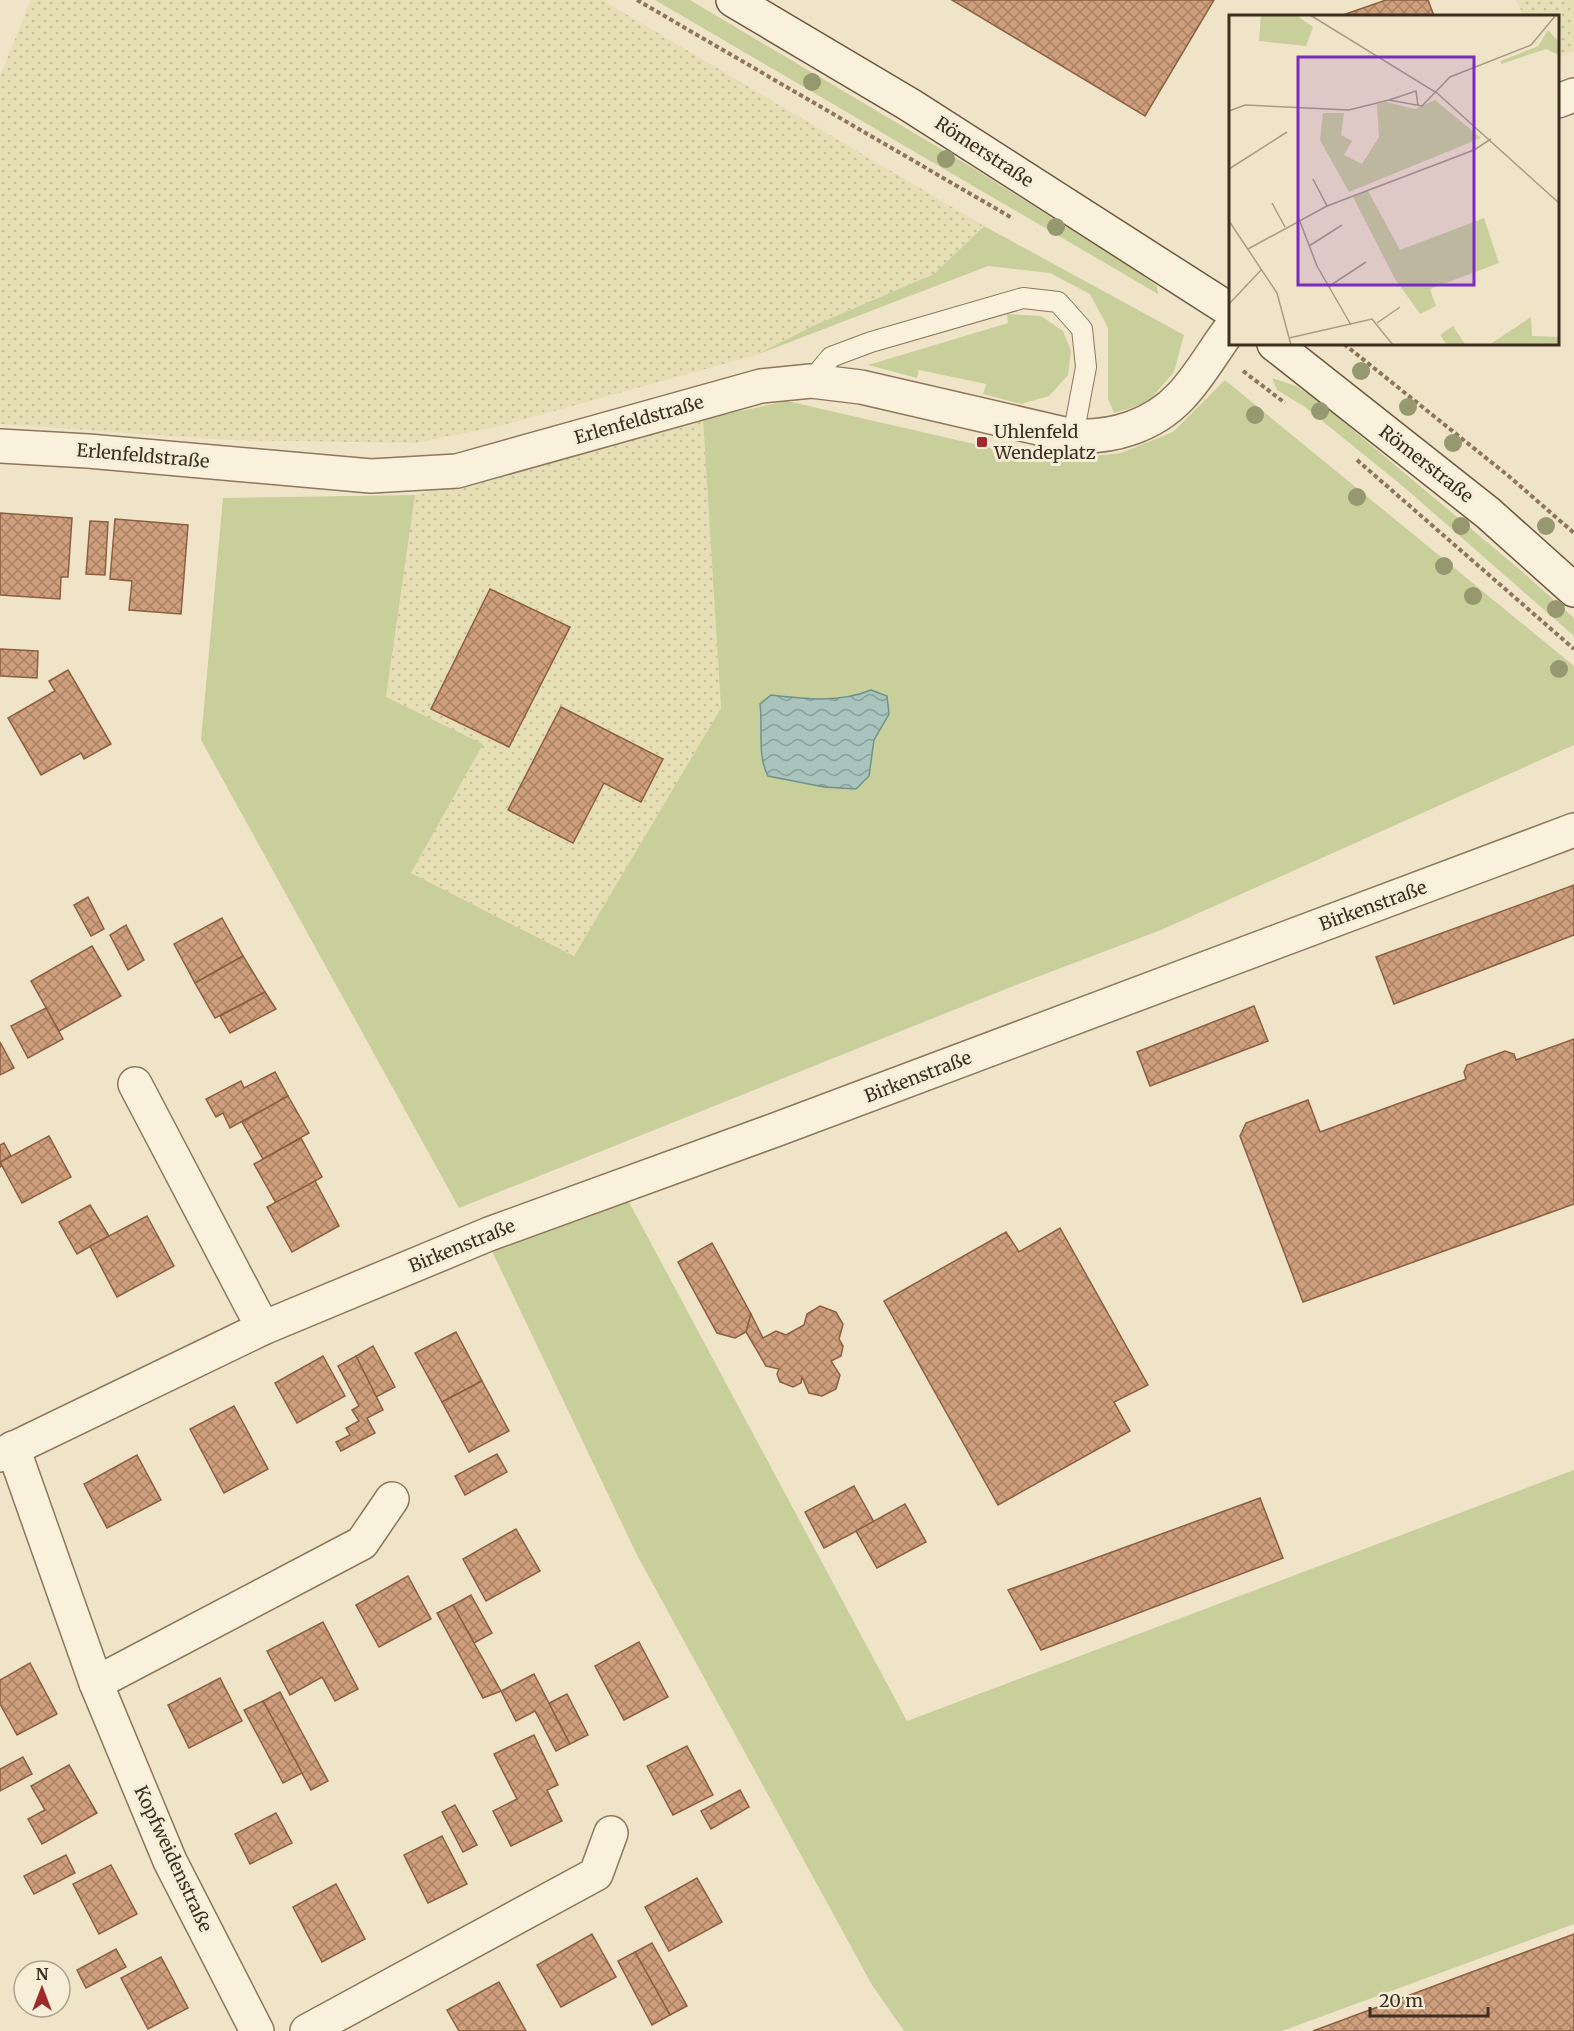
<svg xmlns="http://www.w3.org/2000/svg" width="1574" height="2031" font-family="Merriweather,serif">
  <defs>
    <pattern id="farmland-dots" width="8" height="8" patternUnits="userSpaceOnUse" patternTransform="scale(1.5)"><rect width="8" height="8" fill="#e6deb5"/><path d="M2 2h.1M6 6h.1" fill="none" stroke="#c6bf9b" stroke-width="1.8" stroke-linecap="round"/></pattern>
    <pattern id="water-waves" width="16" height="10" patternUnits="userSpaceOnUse" patternTransform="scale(1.5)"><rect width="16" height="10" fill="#a9c4bc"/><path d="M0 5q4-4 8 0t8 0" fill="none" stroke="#8ba098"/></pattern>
    <pattern id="building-cross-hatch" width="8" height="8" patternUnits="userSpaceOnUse" patternTransform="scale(1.5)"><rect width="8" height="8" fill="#cf9f7d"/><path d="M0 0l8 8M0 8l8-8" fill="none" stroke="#a98266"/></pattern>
  </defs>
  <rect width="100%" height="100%" fill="#f0e4c8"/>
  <g fill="url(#farmland-dots)">
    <polygon points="31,0 602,0 984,226 934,274 815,325 756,355 500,426 415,443 229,440 0,424 0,76"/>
    <polygon points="1516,0 1574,0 1574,51 1558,58 1558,16 1524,16"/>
    <polygon points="703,419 721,708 574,956 411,873 482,744 386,698 415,495"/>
  </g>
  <g fill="#c9cf9b">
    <polygon points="655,0 690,0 973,168 1135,270 1157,286 1158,294"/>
    <polygon points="984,226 1184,335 1174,372 1147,403 1114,413 1108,399 1108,328 1090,294 1050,273 988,266 756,355 815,325 934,274"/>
    <polygon points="1007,314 1041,316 1063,331 1071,351 1068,375 1049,396 1021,404 983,394 986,384 919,370 917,378 868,365 1008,323"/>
    <polygon points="1272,378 1296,386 1316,399 1518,568 1574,618 1574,636 1405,488 1305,407 1277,390"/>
    <polygon points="1225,380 1574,666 1574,745 1161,930 1011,987 459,1208 201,740 223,498 415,495 386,697 483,744 411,873 574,956 721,708 703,419 787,401 1049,461 1121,453 1173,432"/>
    <polygon points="623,1191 907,1721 1574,1470 1574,1924 1282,2031 904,2031 872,1985 637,1555 489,1245"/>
  </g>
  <path fill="url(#water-waves)" stroke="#6f938a" stroke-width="1.5" d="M871,690L887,696L889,714L874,740L869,776L856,789L824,787L768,776C757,756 763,727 760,704L771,695C805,699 840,703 871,690Z"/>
  <g fill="url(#building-cross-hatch)" stroke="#8d5f41" stroke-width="1.5">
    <polygon points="952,0 1214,0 1145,116"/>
    <polygon points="1386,0 1428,0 1434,16 1340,16"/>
    <polygon points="0,513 72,518 68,577 61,577 60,599 0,595"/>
    <polygon points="115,519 188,525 181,614 129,610 132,581 110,579"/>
    <polygon points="90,521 108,522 105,575 86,574"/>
    <polygon points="490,589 570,627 509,747 431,709"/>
    <polygon points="0,649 38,651 37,678 0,676"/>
    <polygon points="68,670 111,744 84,759 81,753 41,775 8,718 55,691 49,681"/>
    <polygon points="561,707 663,759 641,802 604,783 573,843 508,810"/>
    <polygon points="1574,885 1574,935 1394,1004 1376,957"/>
    <polygon points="88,897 104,929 91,936 74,905"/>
    <polygon points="222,918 243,956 195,983 174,944"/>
    <polygon points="126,925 144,960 128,970 110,935"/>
    <polygon points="92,946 121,996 59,1031 31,981"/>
    <polygon points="243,956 265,992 215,1018 195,983"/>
    <polygon points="265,992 276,1009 230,1033 220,1016"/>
    <polygon points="1254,1006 1268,1041 1150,1086 1137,1052"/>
    <polygon points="46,1008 63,1039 28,1058 11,1026"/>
    <polygon points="1574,1039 1574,1204 1303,1302 1240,1136 1246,1123 1308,1100 1320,1132 1466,1079 1464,1072 1467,1065 1505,1051 1514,1054 1516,1060"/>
    <polygon points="0,1042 14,1068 0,1075"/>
    <polygon points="275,1072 288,1096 230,1128 223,1113 216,1117 206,1099 241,1081 244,1088"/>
    <polygon points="288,1096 309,1133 263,1159 242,1122"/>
    <polygon points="49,1136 71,1177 22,1203 0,1162"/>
    <polygon points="301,1138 322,1177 276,1203 254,1164"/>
    <polygon points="4,1143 11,1156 0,1162 2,1166 0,1167 0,1145"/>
    <polygon points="315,1181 339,1226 292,1252 267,1207"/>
    <polygon points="90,1205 109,1236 77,1254 59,1222"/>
    <polygon points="147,1216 174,1266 117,1297 90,1246"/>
    <polygon points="1060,1228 1148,1385 1114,1402 1130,1431 998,1505 884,1301 1006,1232 1019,1252"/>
    <polygon points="712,1243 751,1314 746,1332 735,1338 717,1333 678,1262"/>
    <polygon points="820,1306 836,1312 843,1324 839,1339 843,1346 841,1356 831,1361 840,1375 836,1389 822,1396 809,1393 802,1377 801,1383 793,1387 780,1382 777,1374 779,1369 766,1366 746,1332 751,1314 763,1338 776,1331 786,1335 804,1325 807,1314"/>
    <polygon points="456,1332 482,1381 442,1402 415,1353"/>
    <polygon points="373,1346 395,1387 376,1397 356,1356"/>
    <polygon points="323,1356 345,1396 297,1423 275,1383"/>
    <polygon points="356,1356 383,1410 367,1418 375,1433 341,1451 336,1442 350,1435 346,1428 359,1421 352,1410 359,1406 338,1366"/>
    <polygon points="482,1381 509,1431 469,1452 442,1402"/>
    <polygon points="234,1406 268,1469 224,1493 190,1429"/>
    <polygon points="497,1454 507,1472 465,1495 455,1476"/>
    <polygon points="137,1455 161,1500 107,1528 84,1484"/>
    <polygon points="854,1486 874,1522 824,1548 805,1512"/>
    <polygon points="1260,1498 1283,1558 1041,1650 1008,1590"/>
    <polygon points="905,1504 926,1542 877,1568 856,1531"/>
    <polygon points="516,1529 540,1571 486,1601 463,1559"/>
    <polygon points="408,1576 431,1619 379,1647 356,1605"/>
    <polygon points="471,1595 492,1633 474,1643 453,1605"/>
    <polygon points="453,1605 474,1643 501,1691 483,1698 437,1613"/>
    <polygon points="323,1622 358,1689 335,1701 322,1677 290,1695 267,1651"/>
    <polygon points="639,1642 668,1697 624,1720 595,1666"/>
    <polygon points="30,1663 57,1714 17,1735 0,1704 0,1680"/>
    <polygon points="534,1674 570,1744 556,1751 535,1711 516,1721 501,1691"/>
    <polygon points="220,1678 242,1721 189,1748 168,1705"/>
    <polygon points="280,1692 328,1781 311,1790 263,1701"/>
    <polygon points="567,1694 588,1735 570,1744 549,1703"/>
    <polygon points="263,1701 302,1773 283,1783 244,1710"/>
    <polygon points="534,1735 558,1785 547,1790 562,1821 511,1846 493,1811 517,1799 494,1754"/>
    <polygon points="687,1746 713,1795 673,1815 647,1766"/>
    <polygon points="23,1757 32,1774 0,1791 0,1769"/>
    <polygon points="69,1765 97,1813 42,1844 28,1819 45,1810 31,1786"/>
    <polygon points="740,1790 749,1807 711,1829 701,1811"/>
    <polygon points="455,1805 477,1845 463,1852 442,1812"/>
    <polygon points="276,1813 292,1843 250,1864 235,1834"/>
    <polygon points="442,1836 467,1884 428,1903 404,1855"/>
    <polygon points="66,1855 75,1873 34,1894 24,1876"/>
    <polygon points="111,1865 137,1914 99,1934 73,1884"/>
    <polygon points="697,1878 722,1922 669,1951 645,1907"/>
    <polygon points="336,1884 365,1939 322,1962 293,1907"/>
    <polygon points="592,1934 616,1977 561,2007 537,1965"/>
    <polygon points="1574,1934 1574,2031 1313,2031"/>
    <polygon points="652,1943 687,2006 670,2015 635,1952"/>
    <polygon points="116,1949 126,1967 86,1988 77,1970"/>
    <polygon points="635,1952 670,2015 652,2025 618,1961"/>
    <polygon points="161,1957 188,2008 148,2029 121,1978"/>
    <polygon points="499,1982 526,2031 459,2031 447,2010"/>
  </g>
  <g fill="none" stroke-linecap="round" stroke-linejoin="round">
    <defs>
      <polyline id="lane" points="811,381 831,357 871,342 1023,298 1058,302 1082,329 1086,367 1073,436"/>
      <g id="street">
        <polyline points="1558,101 1574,95"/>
        <path d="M0,446L88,451L371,476L457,471L761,386L811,381L861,387L1073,436C1113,438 1153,426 1181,396C1200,376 1214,350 1230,329"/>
        <polyline points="135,1084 263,1328"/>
        <polyline points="13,1448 96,1683 170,1861 257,2031"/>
        <polyline points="0,1455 263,1328 489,1234 775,1130 1574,830"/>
        <polyline points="96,1683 362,1543 392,1499"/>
        <polyline points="307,2031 596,1874 611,1833"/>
      </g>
      <g id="secondary">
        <polyline points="733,0 910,105 1230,310"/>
        <polyline points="1274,344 1488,513 1574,590"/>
      </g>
    </defs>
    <use href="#lane" stroke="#8d765c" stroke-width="22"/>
    <use href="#street" stroke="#8d765c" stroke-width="36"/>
    <use href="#secondary" stroke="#6f573f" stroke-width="36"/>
    <g stroke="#8d765c" stroke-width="4" stroke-dasharray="4.5 3" stroke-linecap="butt">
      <polyline points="637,0 1012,218"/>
      <polyline points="1344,344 1511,478 1574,533"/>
      <polyline points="1243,371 1285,403"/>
      <polyline points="1357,460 1574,649"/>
    </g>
    <use href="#lane" stroke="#faf1dc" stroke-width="20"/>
    <use href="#street" stroke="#faf1dc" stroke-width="33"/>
    <use href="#secondary" stroke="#faf1dc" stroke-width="33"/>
  </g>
  <g fill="#96986f">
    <circle cx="812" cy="82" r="9"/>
    <circle cx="946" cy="159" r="9"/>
    <circle cx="1056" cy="227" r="9"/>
    <circle cx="1361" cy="371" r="9"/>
    <circle cx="1408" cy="407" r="9"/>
    <circle cx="1320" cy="411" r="9"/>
    <circle cx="1255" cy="415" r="9"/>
    <circle cx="1453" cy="443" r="9"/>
    <circle cx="1357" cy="497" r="9"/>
    <circle cx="1461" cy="526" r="9"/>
    <circle cx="1546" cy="526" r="9"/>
    <circle cx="1444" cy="566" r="9"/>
    <circle cx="1473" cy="596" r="9"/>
    <circle cx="1556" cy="609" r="9"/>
    <circle cx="1559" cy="669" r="9"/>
  </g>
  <rect fill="#9e2a2b" stroke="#f7eed8" stroke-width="2" x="976" y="436" width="12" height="12" rx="3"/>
  <g text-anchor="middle" stroke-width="6" stroke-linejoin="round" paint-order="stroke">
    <g font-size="18" fill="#3d2e20" stroke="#f7eed8">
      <text transform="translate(984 152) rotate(33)" y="6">Römerstraße</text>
      <text transform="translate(639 420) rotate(-16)" y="6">Erlenfeldstraße</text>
      <text transform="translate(143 456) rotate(5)" y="6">Erlenfeldstraße</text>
      <text transform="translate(1426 464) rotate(38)" y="6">Römerstraße</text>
      <text transform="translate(1373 906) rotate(-20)" y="6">Birkenstraße</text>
      <text transform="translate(918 1077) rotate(-21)" y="6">Birkenstraße</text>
      <text transform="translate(462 1246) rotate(-22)" y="6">Birkenstraße</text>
      <text transform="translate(173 1859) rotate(65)" y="6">Kopfweidenstraße</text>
    </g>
    <g font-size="18" fill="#3d2e20" stroke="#f7eed8" text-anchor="start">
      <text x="994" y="438">Uhlenfeld<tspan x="994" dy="21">Wendeplatz</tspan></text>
    </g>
  </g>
  <g transform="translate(1229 15)">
    <rect width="330" height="330" fill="#f0e4c8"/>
    <path d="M32,0H67L84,12L77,31L30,26ZM319,15L330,27V40L317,34L272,49V46L309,31ZM206,85L252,123L120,177L91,125L94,98H115L112,120L123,126L115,140L133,149L150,122L148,89L157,87L186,94ZM139,176L171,235L255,203L270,248L201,274L207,291L191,299L166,264L124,182ZM302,302L303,321L330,322V330H260ZM224,311L236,329L234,330H218L211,320Z" fill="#c9cf9b"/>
    <path fill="none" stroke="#a89b85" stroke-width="1.5" d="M81,0L208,78L330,188M160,85L187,76L189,91M0,96L16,90L120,95L160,85L193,91L221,62L302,30L327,0M0,154L58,117M84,164L98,191M43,188L56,212M70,204L88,251L122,310M0,206L48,278L62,330M80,231L113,210M19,234L98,191L245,135L262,124M99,272L137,247M0,289L33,254M148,308L171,292M60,323L143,304L164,330"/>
    <path fill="#7b2cbf" fill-opacity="0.15" stroke="#7b2cbf" stroke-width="3" d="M69,42H245V270H69Z"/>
    <rect width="330" height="330" fill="none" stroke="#3d2e20" stroke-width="3"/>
  </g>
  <g transform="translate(42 1989)"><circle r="28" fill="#f7eed8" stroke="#ada18e" stroke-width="1.5"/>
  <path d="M0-4.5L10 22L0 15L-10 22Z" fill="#9e2a2b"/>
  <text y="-9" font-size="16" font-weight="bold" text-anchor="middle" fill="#3d2e20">N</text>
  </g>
  <path d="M1370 2007v9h118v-9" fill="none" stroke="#3d2e20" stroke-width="3"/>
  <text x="1379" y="2007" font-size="18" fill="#3d2e20" stroke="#f7eed8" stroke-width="4.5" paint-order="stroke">20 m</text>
</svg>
